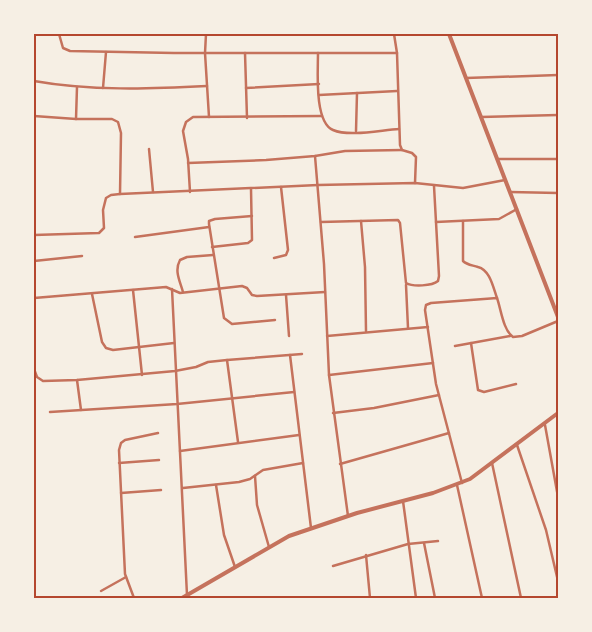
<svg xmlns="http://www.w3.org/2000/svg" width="592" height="632" font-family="Commissioner,sans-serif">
  <rect width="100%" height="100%" fill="#f6efe4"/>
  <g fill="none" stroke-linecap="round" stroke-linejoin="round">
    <g stroke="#c5725c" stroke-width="2.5">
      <polyline points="59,34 63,48 70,51 174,53 397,53"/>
      <polyline points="206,34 205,53 209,117"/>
      <polyline points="394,34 397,53 400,145 402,150 412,153 416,157 415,183"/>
      <polyline points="245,53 247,118"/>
      <path d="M318,53C318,71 314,122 333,130C349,137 381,130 399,129"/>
      <polyline points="466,78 558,75"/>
      <path d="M34,81C90,91 150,89 207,86"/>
      <polyline points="103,88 106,52"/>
      <polyline points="246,88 319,84"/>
      <polyline points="319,95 397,91"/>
      <polyline points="34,116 76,119 112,119 118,122 121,133 120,194"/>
      <polyline points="481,117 558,115"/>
      <polyline points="76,119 77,87"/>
      <polyline points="356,131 357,93"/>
      <polyline points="149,149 153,192"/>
      <polyline points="315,156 324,264 329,375 348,516"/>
      <polyline points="497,159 558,159"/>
      <polyline points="188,163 266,160 315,156 345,151 402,150"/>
      <polyline points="190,192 188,159 183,131 186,122 193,117 322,116"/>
      <polyline points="510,192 558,193"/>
      <polyline points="252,216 215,219 209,221 209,224 224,318 232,324 275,320"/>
      <polyline points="361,221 365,267 366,331"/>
      <path d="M463,221V261C467,265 472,265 478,267C490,270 493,287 497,298"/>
      <path d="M321,222L398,220L400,223L406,283C413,287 432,286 438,281L439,276L434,186"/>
      <polyline points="436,222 499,219 517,209"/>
      <polyline points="34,235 99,233 104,228 103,210 106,198 111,195 120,194 318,185 415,183 463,188 505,180"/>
      <polyline points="135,237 209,227"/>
      <polyline points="212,247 248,243 252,240 251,189"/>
      <polyline points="274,258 286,255 288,250 281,187"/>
      <polyline points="34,261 82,256"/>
      <polyline points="406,285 408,328"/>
      <polyline points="172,289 187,595"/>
      <polyline points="133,290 142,375"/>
      <path d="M183,292C180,281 174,271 180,260L187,257L213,255"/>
      <polyline points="92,294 102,342 106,348 113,350 174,343"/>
      <polyline points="286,295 289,336"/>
      <polyline points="34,298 166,287 180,293 242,286 247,288 252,295 257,296 325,292"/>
      <polyline points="327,336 428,327"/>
      <polyline points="471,343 478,390 484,392 516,384"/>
      <polyline points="455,346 510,336"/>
      <polyline points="290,355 311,528"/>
      <polyline points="227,360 238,442"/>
      <polyline points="34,369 37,377 43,381 77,380 175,371 196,367 208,362 227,360 302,354"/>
      <polyline points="329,375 433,363"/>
      <polyline points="77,380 81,410"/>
      <polyline points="50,412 177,404 294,392"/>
      <polyline points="333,413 374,408 439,395"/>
      <polyline points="545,425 558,497"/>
      <polyline points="517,445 546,530 558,581"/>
      <polyline points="180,451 299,435"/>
      <polyline points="119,463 159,460"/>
      <polyline points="492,463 521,598"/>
      <polyline points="340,464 449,433"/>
      <polyline points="255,476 257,505 269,547"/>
      <path d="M462,483L436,384L425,310L426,305L431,303L497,298C501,309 503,330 513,337L522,336L558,321"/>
      <polyline points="216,485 224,535 235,567"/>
      <polyline points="457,485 482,598"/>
      <polyline points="183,488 239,482 250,479 263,470 303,463"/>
      <polyline points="121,493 161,490"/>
      <polyline points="403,501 416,598"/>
      <polyline points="424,543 435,598"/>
      <polyline points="366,555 370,598"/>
      <polyline points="333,566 408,544 438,541"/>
      <polyline points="101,591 126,577"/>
      <polyline points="134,598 125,574 119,450 121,443 125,440 158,433"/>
    </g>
    <g stroke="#c5725c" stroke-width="4">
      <polyline points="449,34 558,317"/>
      <polyline points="182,598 289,536 357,513 433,493 470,479 558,413"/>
    </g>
  </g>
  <rect width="592" height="632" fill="none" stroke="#f6efe4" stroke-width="70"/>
  <rect x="35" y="35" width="522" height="562" fill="none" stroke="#b5482f" stroke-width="2"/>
</svg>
